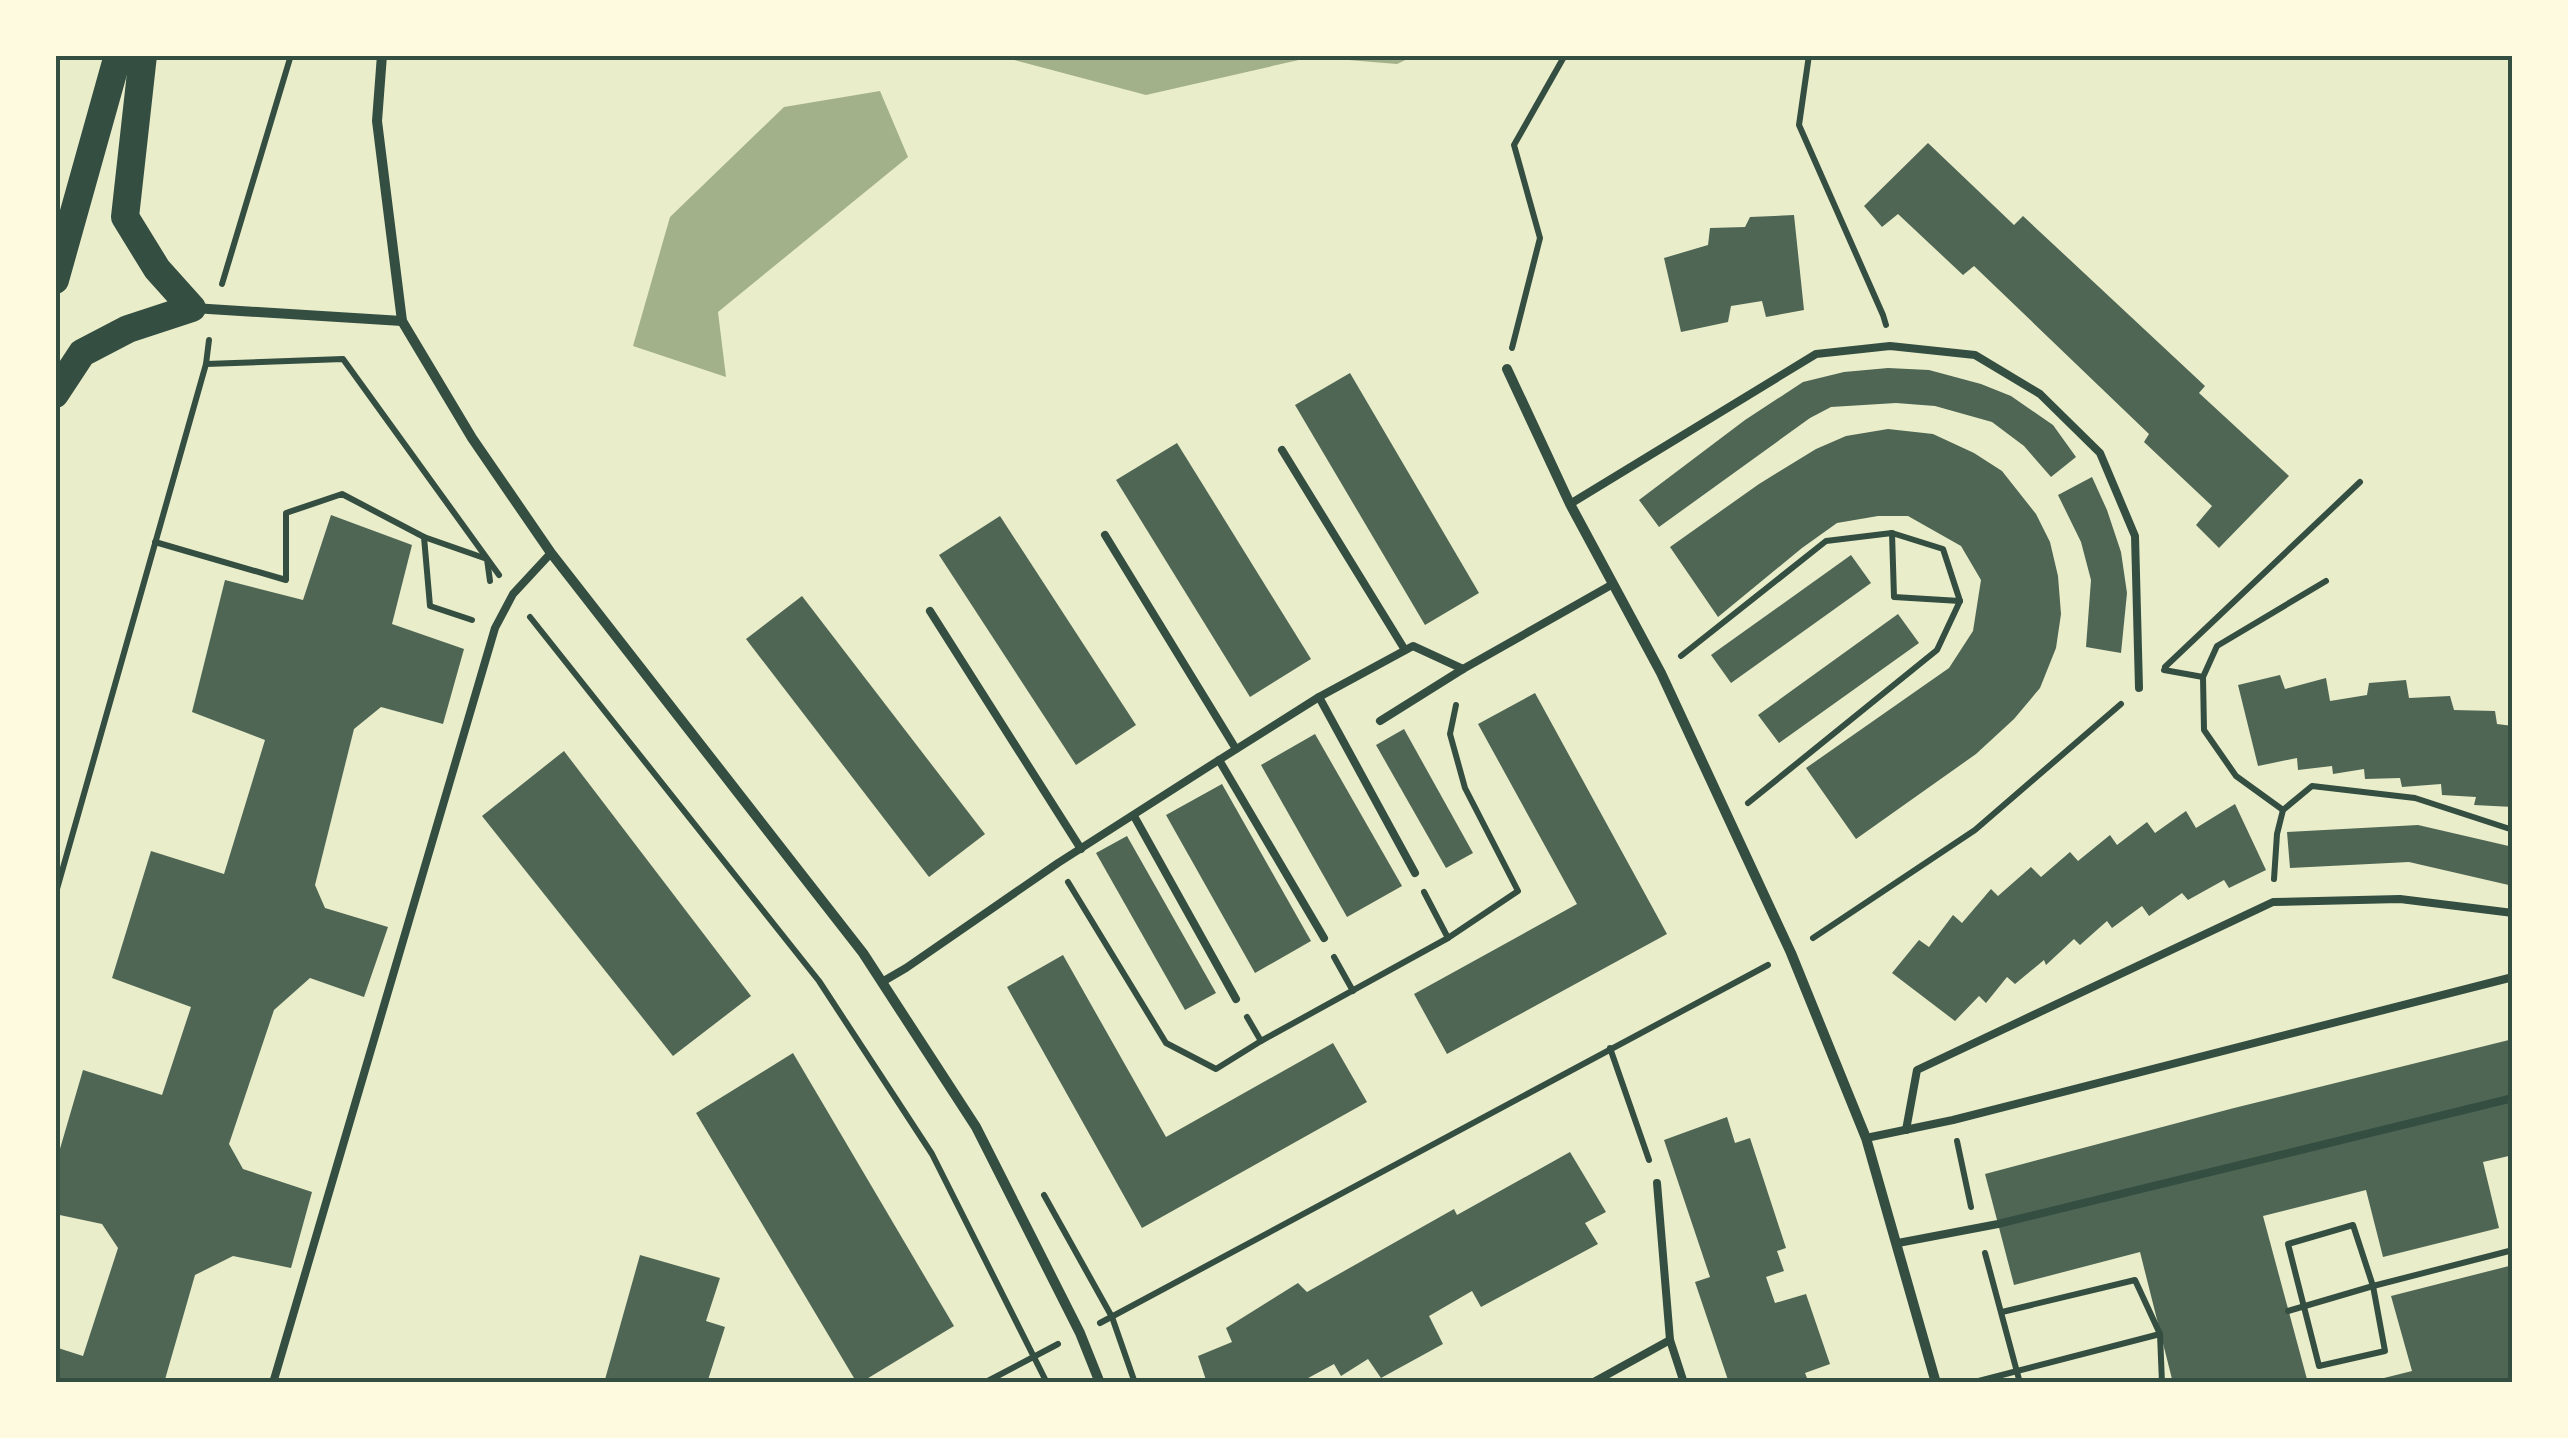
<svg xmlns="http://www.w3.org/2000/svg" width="2568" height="1438" font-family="'Fira Sans',sans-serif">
  <rect width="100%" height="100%" fill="#e9edc9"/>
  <g fill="#a3b18a">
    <polygon points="995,55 1134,55 1139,58 1206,58 1215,55 1416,55 1397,64 1312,57 1146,95"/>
    <polygon points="880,91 908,157 718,312 726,377 633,346 670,217 784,107"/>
  </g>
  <g fill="#4f6655">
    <polygon points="1928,143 2014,225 2023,216 2205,386 2199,393 2289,476 2219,548 2196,525 2212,506 2144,442 2149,434 1974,266 1963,275 1898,214 1882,227 1864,206"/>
    <polygon points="1794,215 1804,310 1766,317 1762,301 1731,306 1728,322 1681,332 1664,258 1708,245 1710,228 1745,227 1750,217"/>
    <polygon points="1888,368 1929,370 1981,384 2011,396 2053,425 2076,457 2051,477 2024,446 1992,422 1935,406 1896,403 1831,407 1810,418 1659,527 1639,500 1745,420 1803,382 1844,372"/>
    <polygon points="1350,373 1479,593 1425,625 1295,405"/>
    <polygon points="1888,429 1933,434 1974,453 2002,471 2036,514 2050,542 2058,576 2061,614 2056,648 2040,688 2014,719 1976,754 1856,839 1806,768 1949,668 1973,631 1981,580 1961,546 1908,516 1878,516 1837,523 1802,548 1718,617 1670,547 1759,484 1816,449 1846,436"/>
    <polygon points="1177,443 1311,659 1250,697 1116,480"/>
    <polygon points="2092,477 2107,510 2121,552 2127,593 2121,653 2086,647 2091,580 2081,542 2058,495"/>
    <polygon points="331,515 412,545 392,624 464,649 443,724 381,707 354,729 315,885 325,908 388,927 364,997 310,978 274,1010 229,1144 243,1169 312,1192 291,1268 233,1256 195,1275 164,1383 55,1383 55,1347 83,1356 118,1248 102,1224 55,1214 55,1166 83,1070 162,1095 191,1007 112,978 151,851 224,874 265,740 192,712 225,580 303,600"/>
    <polygon points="1000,516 1136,725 1076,765 939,555"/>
    <polygon points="1851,555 1871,583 1731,683 1711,655"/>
    <polygon points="802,596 985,834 929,877 746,639"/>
    <polygon points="1898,614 1919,643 1779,743 1758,715"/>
    <polygon points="2280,675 2285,689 2326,678 2330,701 2367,695 2369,683 2406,680 2409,698 2450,696 2454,710 2495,711 2497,724 2513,726 2513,807 2474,805 2476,797 2442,795 2441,784 2402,787 2400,778 2365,779 2364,769 2333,774 2332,766 2298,770 2297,758 2258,766 2238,685"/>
    <polygon points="1535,693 1667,934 1447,1054 1414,994 1577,904 1478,724"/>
    <polygon points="1404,729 1473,853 1446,868 1376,745"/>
    <polygon points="1315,734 1402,886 1347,917 1261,765"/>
    <polygon points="564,751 751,996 673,1056 482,816"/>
    <polygon points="1222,784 1311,941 1255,973 1166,815"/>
    <polygon points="2235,804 2266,870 2229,888 2224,880 2188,900 2182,893 2149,916 2142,906 2112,928 2107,921 2080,945 2074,939 2046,965 2044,960 2015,984 2007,977 1986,1003 1979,996 1955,1021 1892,973 1919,940 1929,947 1953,915 1962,923 1991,889 1998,896 2031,867 2041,877 2070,852 2078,861 2110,835 2117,845 2147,822 2155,833 2186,811 2196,828"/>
    <polygon points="2418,825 2513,847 2513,886 2409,862 2290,868 2287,832"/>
    <polygon points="1127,836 1216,993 1185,1010 1096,853"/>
    <polygon points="1063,955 1166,1137 1333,1043 1367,1102 1142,1228 1007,987"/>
    <polygon points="2513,1039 2513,1155 2483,1162 2499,1228 2383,1257 2366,1190 2263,1216 2308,1383 2173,1383 2140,1252 2014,1285 1985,1174 2234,1108"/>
    <polygon points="793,1053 954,1326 860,1383 857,1383 696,1113"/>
    <polygon points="1727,1117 1735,1143 1750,1138 1786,1248 1777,1251 1784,1271 1766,1277 1775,1303 1806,1294 1830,1364 1805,1373 1809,1383 1729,1383 1695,1282 1710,1277 1664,1140"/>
    <polygon points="1570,1152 1606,1212 1585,1223 1598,1244 1481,1307 1472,1291 1429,1316 1443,1344 1381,1378 1368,1359 1341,1376 1334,1364 1299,1383 1207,1383 1198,1356 1232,1342 1226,1328 1298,1283 1307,1292 1454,1209 1457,1215"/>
    <polygon points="640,1255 720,1278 706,1321 725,1327 707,1383 604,1383"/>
    <polygon points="2509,1266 2513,1280 2513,1383 2364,1383 2412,1371 2391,1296"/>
  </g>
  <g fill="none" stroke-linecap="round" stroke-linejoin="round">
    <g stroke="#344e41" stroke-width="6">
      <polyline points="1809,55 1799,125 1883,315 1886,325"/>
      <polyline points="222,284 291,55"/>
      <polyline points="1512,348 1540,238 1514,145 1565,55"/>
      <polyline points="206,364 343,359 499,575"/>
      <polyline points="1892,533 1894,597 1960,601"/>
      <polyline points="424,537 487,559 490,581"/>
      <polyline points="155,542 286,580 286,513 342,494 424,537 430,606 472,620"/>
      <polyline points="530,617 819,981 932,1154 1047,1383"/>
      <polyline points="1681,656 1826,541 1892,533 1943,549 1960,601 1937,650 1748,803"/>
      <polyline points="2165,667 2360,482"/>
      <polyline points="2164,670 2203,677"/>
      <polyline points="2283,810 2236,776 2204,730 2203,677 2217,646 2326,581"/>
      <polyline points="2274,879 2277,834 2283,810 2312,786 2415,798 2513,830"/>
      <polyline points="1068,882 1166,1043 1216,1069 1261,1041 1448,938 1518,891 1465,788 1450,734 1456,705"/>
      <polyline points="1424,892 1448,938"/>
      <polyline points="55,896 206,364 209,340"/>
      <polyline points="1813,938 1975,830 2121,704"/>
      <polyline points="1334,957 1353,991"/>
      <polyline points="1247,1017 1261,1041"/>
      <polyline points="1610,1048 1649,1160"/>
      <polyline points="1957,1141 1971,1207"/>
      <polyline points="1044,1195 1112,1317 1135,1383"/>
      <polygon points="2353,1225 2373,1286 2385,1351 2319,1366 2288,1244"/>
      <polyline points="1985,1253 2020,1383"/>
      <polyline points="2288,1311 2373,1286 2513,1250"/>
      <polyline points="1100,1323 1768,965"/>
      <polyline points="2160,1334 2162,1383"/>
      <polyline points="984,1383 1058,1344"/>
      <polyline points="1971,1383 2160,1334 2135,1280 2002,1312"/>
    </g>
    <g stroke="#344e41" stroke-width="8">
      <polyline points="1282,450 1405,650"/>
      <polyline points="1570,504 1816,354 1890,346 1975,355 2040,394 2100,453 2135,536 2139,688"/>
      <polyline points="1105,535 1236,749"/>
      <polyline points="930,611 1081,849"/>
      <polyline points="1319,697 1415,873"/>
      <polyline points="1380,721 1463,669 1613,584"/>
      <polyline points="1219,760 1324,938"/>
      <polyline points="1134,816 1236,999"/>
      <polyline points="882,982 906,968 1058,863 1219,760 1319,697 1413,646 1463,669"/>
      <polyline points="1906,1130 1917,1070 2273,902 2400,899 2513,913"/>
      <polyline points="1866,1138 1953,1120 2513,977"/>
      <polyline points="1657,1183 1670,1340 1684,1383"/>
      <polyline points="1898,1243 1998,1224 2513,1098"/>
      <polyline points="273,1383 495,628 513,594 551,553"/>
      <polyline points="1592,1383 1670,1340"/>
    </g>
    <g stroke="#344e41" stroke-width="10">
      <polyline points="382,55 377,121 402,321 472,438 551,553 863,953 976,1127 1080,1333 1100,1383"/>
      <polyline points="193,308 402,321"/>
      <polyline points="1507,369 1570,504 1661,673 1791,953 1866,1138 1936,1383"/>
    </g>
    <g stroke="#344e41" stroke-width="28">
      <polyline points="55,280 118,55"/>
      <polyline points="55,394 82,353 128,329 192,308 157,269 125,217 143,55"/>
    </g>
  </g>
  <rect width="2568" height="1438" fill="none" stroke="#fefae0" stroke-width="115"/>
  <rect x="58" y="58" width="2452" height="1322" fill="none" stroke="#344e41" stroke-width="4"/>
</svg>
